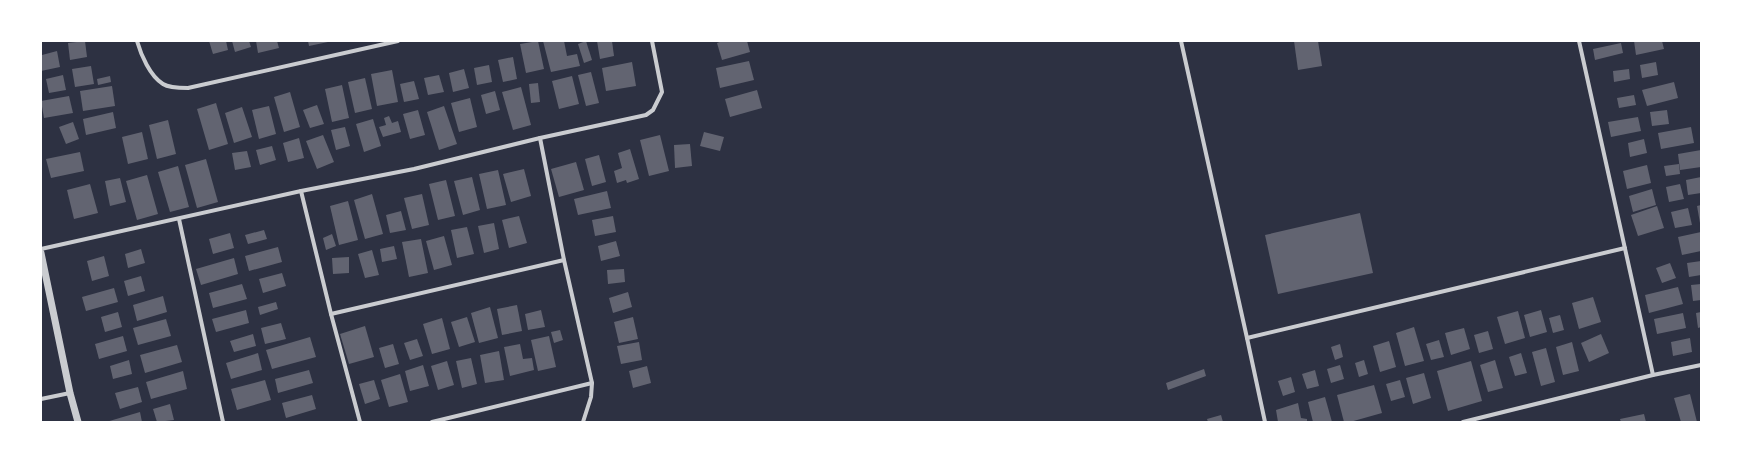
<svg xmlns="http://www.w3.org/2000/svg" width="1742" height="463" font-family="Manrope,sans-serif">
  <rect width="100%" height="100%" fill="#2d3142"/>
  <g fill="#626471">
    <polygon points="85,41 87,57 70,60 68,43"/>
    <polygon points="209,41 226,41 228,50 213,54"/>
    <polygon points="232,41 249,41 251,47 235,52"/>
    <polygon points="256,41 277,41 279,48 258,53"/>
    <polygon points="308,41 328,41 328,42 309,46"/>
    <polygon points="538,41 544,69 526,73 520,44"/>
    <polygon points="543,41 564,41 567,56 577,54 580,66 551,72"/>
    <polygon points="586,41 592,60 584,63 578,44"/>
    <polygon points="597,41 612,41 614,56 600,59"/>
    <polygon points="722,41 747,41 750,52 722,60 717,43"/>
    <polygon points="1294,41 1318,41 1322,66 1298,70"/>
    <polygon points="1634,41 1662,41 1664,49 1636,55"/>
    <polygon points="1621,43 1623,53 1595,60 1593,49"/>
    <polygon points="41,51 42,55 57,51 60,67 41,71"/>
    <polygon points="513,57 517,79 503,82 498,60"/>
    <polygon points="749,61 754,80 720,88 716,68"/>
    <polygon points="632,62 636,86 606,91 602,68"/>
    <polygon points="1656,62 1658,75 1642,78 1640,65"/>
    <polygon points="489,65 492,82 477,85 474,68"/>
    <polygon points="91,66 94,84 75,87 72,69"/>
    <polygon points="464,69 469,88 453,92 449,73"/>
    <polygon points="1629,69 1630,79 1614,82 1613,71"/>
    <polygon points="392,70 398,102 377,106 371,74"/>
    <polygon points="591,72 599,103 586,106 578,75"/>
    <polygon points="63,75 66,90 49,93 46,79"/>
    <polygon points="439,75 444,92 428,95 424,78"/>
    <polygon points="110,76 111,82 98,85 97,79"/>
    <polygon points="572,76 579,104 559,109 552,81"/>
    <polygon points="365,78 372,109 355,113 348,82"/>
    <polygon points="414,81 419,99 404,102 400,84"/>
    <polygon points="1674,82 1678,98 1647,106 1642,90"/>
    <polygon points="538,83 540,102 531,103 529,84"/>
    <polygon points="342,85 349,118 332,122 325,89"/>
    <polygon points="112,86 115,106 83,111 80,91"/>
    <polygon points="521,87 531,125 513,130 502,92"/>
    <polygon points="757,90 762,108 730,117 725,99"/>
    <polygon points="495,91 500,110 486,114 481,95"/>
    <polygon points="290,92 300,127 284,132 274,97"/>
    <polygon points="1634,95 1636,105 1619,108 1617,98"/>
    <polygon points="69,96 73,113 44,118 41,101"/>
    <polygon points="470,98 477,127 459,132 451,103"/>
    <polygon points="216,103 228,144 209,150 197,109"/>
    <polygon points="317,105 324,124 310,128 303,110"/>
    <polygon points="269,106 276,134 259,139 252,110"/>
    <polygon points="444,106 457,144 439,150 427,112"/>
    <polygon points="242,107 252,137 234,143 225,113"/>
    <polygon points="418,110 425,135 410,139 403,114"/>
    <polygon points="1667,110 1669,124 1652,126 1650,112"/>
    <polygon points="113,112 116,128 86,135 83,119"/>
    <polygon points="389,116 392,123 398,121 401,132 383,137 379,127 386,125 384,118"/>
    <polygon points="1638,117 1641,131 1611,137 1608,122"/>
    <polygon points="373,119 381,146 364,152 356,124"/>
    <polygon points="168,120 176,154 157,159 149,125"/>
    <polygon points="73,122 79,139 66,144 59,127"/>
    <polygon points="345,127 350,146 336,150 331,130"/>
    <polygon points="1691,127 1694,143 1661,149 1658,133"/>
    <polygon points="142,132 148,159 128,164 122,137"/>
    <polygon points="704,132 724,137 720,151 700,146"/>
    <polygon points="323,135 334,162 317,169 306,141"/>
    <polygon points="660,135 669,171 649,176 640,140"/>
    <polygon points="299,138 304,158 288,162 283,143"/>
    <polygon points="1644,139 1647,153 1630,157 1628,143"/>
    <polygon points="690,144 692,166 675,168 674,145"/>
    <polygon points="272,146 276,160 260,165 256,150"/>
    <polygon points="630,149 639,179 627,183 626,180 617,183 614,171 622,168 618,153"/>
    <polygon points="1701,150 1701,167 1680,170 1678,154"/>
    <polygon points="247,151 251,167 235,170 232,153"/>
    <polygon points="80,152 84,171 51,178 46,159"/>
    <polygon points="599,155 606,182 592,186 585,159"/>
    <polygon points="206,159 218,202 197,208 185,165"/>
    <polygon points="576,162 584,190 559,197 551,169"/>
    <polygon points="1679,164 1680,174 1666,176 1664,166"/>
    <polygon points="1647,165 1651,183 1627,189 1623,171"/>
    <polygon points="178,166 189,207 170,212 158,172"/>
    <polygon points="524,169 531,196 511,202 503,174"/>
    <polygon points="498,170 506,205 487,209 479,174"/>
    <polygon points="147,175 158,214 137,220 126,181"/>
    <polygon points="472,177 480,210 463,215 454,181"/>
    <polygon points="1701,177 1701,193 1688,195 1686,180"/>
    <polygon points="120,178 126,202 110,206 105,181"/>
    <polygon points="446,180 455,216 438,220 429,184"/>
    <polygon points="90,184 98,213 74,219 67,190"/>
    <polygon points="1680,184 1684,199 1669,202 1666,187"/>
    <polygon points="1652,189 1656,205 1633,212 1629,196"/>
    <polygon points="607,191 611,208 578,215 574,199"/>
    <polygon points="372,194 383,234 365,239 354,200"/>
    <polygon points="422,194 429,225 412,229 404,198"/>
    <polygon points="348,201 358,240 339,245 330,206"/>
    <polygon points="1701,205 1701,223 1700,223 1697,206"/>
    <polygon points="1657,206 1664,228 1638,236 1631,215"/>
    <polygon points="1688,208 1692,225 1675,228 1671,212"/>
    <polygon points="401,211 406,230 390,233 386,215"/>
    <polygon points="1360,213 1373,273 1278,294 1265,235"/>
    <polygon points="519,216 527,243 509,248 502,220"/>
    <polygon points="613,216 616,232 595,236 592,220"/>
    <polygon points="494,223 499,249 484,253 478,226"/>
    <polygon points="467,227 474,254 457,258 451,230"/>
    <polygon points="264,230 267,239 248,244 245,235"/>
    <polygon points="1701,232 1701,251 1682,255 1678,237"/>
    <polygon points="230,233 234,248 213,254 209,239"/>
    <polygon points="332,234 336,246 326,250 323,238"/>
    <polygon points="444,236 452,265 434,270 426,241"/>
    <polygon points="421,239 428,273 409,277 402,242"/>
    <polygon points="616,241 620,256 601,261 598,246"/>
    <polygon points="394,246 397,259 382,262 380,249"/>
    <polygon points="278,247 282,262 249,271 245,256"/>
    <polygon points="141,249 145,263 128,268 125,254"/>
    <polygon points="372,250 379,275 365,278 358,254"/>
    <polygon points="104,256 109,276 92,281 87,261"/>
    <polygon points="349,257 349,273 333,274 332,258"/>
    <polygon points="234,258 238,274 201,285 196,269"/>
    <polygon points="1701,261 1701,275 1689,277 1687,263"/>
    <polygon points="1670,263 1676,278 1662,283 1656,268"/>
    <polygon points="624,269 625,282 608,284 607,270"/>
    <polygon points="282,273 286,286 263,293 259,279"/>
    <polygon points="141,276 145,291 128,296 124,281"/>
    <polygon points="242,284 247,299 213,308 209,293"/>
    <polygon points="1701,284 1701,300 1693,301 1691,285"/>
    <polygon points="1678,287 1683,304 1649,313 1645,295"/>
    <polygon points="114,288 118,302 86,311 82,297"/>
    <polygon points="628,292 632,307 613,313 609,298"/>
    <polygon points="163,296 167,312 137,321 133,305"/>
    <polygon points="1593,297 1601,322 1579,329 1572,303"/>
    <polygon points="276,302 278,309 260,315 258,307"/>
    <polygon points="517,305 522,331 502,335 497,309"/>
    <polygon points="490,307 498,338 479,343 471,313"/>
    <polygon points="246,310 249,323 216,332 212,319"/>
    <polygon points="541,310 545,327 528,330 525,314"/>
    <polygon points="1541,310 1547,332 1530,337 1524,315"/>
    <polygon points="1518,311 1525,338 1505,344 1497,317"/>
    <polygon points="118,312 122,327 105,332 101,317"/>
    <polygon points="1701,312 1701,327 1698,328 1696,313"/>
    <polygon points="1683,313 1686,328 1657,334 1654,319"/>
    <polygon points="1560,315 1564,330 1553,333 1549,318"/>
    <polygon points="467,317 475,342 459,347 451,322"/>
    <polygon points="633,317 638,339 619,343 614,322"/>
    <polygon points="442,318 450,349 432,354 423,324"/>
    <polygon points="166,319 171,336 138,345 133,328"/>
    <polygon points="281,323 286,339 265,344 261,328"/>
    <polygon points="365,326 374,357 349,364 340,334"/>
    <polygon points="1414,327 1424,361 1405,366 1396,333"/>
    <polygon points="1464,328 1470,349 1451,355 1445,333"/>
    <polygon points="560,330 563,340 554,343 551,332"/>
    <polygon points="1488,331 1493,349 1479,353 1474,335"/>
    <polygon points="253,334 256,346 234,352 230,341"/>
    <polygon points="1601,334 1609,353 1589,362 1581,343"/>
    <polygon points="123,336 127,351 99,359 95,344"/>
    <polygon points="549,336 556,367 538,371 531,340"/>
    <polygon points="310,337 316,357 272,369 266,350"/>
    <polygon points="1690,338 1692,352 1673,356 1671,342"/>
    <polygon points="417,339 423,356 410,360 404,343"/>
    <polygon points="1439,340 1444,357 1431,360 1426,344"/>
    <polygon points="1389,341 1396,367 1380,372 1373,346"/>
    <polygon points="639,342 642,360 621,364 617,346"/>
    <polygon points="1572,342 1579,371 1563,375 1556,347"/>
    <polygon points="393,344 399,364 385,368 379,348"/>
    <polygon points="520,344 523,359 532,358 534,370 510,376 504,347"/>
    <polygon points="1340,344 1343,357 1335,360 1331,347"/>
    <polygon points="177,345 182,362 145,373 140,355"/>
    <polygon points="1546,348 1555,382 1541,386 1532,352"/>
    <polygon points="499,351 504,380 485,383 480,355"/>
    <polygon points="258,353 262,370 231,379 226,363"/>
    <polygon points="1521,353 1527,373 1515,376 1509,357"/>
    <polygon points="471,358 477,384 462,388 456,361"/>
    <polygon points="129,360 132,374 113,379 110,366"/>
    <polygon points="1364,360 1368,374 1359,377 1355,363"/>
    <polygon points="1495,360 1503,388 1488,392 1480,365"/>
    <polygon points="447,361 454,385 438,390 431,366"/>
    <polygon points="1471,361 1482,401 1448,411 1437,371"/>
    <polygon points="423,365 429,386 410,391 405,371"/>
    <polygon points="1340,365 1344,379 1331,383 1327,369"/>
    <polygon points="647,366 651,383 633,388 629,371"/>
    <polygon points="1204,369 1206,376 1168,390 1166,383"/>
    <polygon points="309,370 313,383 278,393 275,379"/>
    <polygon points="1315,370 1319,386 1307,389 1302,374"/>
    <polygon points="183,371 187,389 151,399 146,382"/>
    <polygon points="1424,373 1431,398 1413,404 1406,378"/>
    <polygon points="400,374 408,402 389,407 381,380"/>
    <polygon points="1291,377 1295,392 1283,396 1278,381"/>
    <polygon points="265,380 271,400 237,410 231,389"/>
    <polygon points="374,380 380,399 365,404 359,384"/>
    <polygon points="1400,380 1405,397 1391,401 1386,384"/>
    <polygon points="1374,385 1382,413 1350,422 1344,422 1337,395"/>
    <polygon points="138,387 142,402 120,409 115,393"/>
    <polygon points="1690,394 1697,422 1681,422 1674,398"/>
    <polygon points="312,395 316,409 286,418 282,403"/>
    <polygon points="1325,397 1332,422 1313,422 1308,402"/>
    <polygon points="1298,403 1301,418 1307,419 1307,422 1278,422 1276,410"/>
    <polygon points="170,404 174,420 157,422 153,409"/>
    <polygon points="140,412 142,422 106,422"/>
    <polygon points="1644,414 1646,422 1621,422 1620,419"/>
    <polygon points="1221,415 1223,422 1208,422 1207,419"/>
  </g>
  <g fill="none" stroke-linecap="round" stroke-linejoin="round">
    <g stroke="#caccd0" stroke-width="4">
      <path d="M137,41C141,55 150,76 163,84C169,88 180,88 188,88L398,41"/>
      <polyline points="1181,41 1247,338 1265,422"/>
      <polyline points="1579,41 1653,375"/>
      <polyline points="540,138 564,260 592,383 591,397 583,422"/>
      <polyline points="301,191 331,314 360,422"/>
      <polyline points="179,219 223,422"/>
      <polyline points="41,249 301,191 414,169 540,138 646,115 653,110 662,92 652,41"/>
      <polyline points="331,314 564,260"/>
      <polyline points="1247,338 1625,248"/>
      <polyline points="41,399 70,393"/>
      <polyline points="432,422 592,383"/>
      <polyline points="1463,422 1653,375 1701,365"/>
    </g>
    <polyline stroke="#caccd0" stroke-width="7" points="41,253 70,393 78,422"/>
  </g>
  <rect width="1742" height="463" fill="none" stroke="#ffffff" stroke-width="84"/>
</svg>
